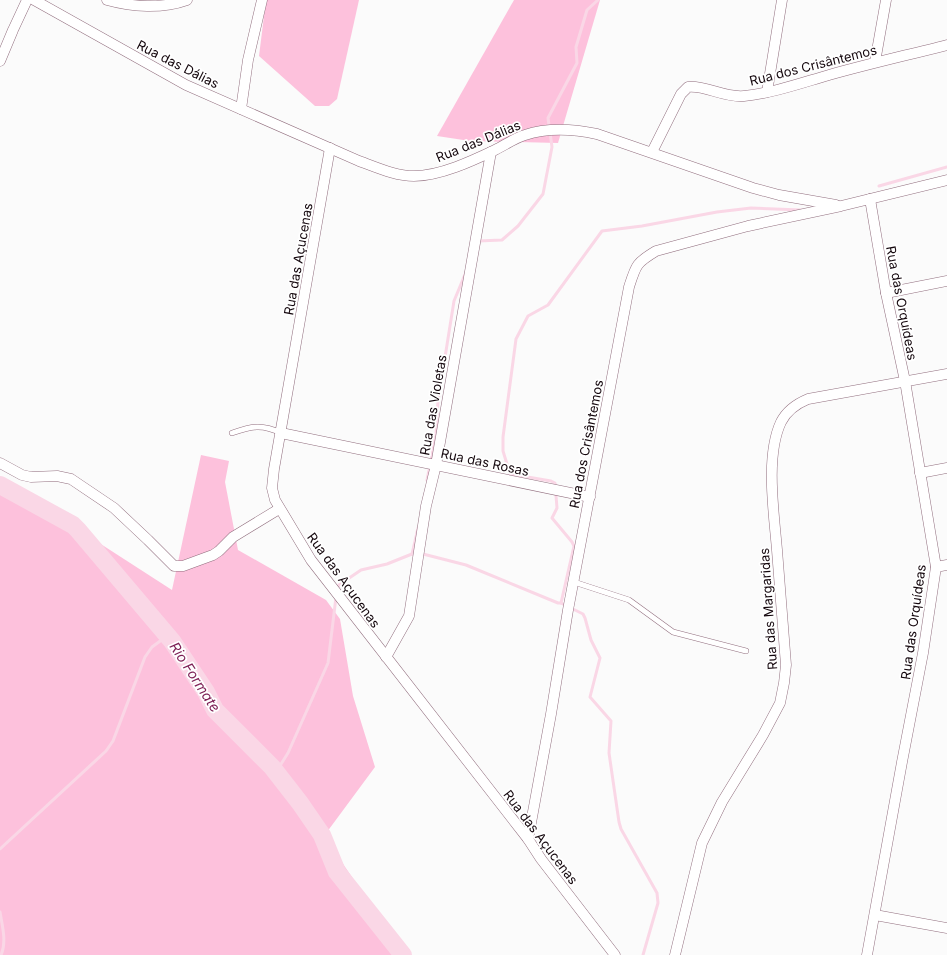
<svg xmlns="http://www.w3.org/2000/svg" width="947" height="955" font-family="Inter,sans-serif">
  <rect width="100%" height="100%" fill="#fbfbfb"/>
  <g fill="#fdc1dc">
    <polygon points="266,0 359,0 337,99 329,106 315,106 259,56"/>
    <polygon points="514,0 600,0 558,143 470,141 437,136"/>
    <polygon points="201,455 229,461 225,482 238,550 326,600 340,619 353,696 375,767 324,836 405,955 0,955 0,479 172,590"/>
  </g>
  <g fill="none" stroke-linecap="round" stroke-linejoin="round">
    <g stroke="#fad7e6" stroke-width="3">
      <polyline points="879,186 947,167"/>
      <polyline points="478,241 502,240 518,226 543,194 552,147 548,118 577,63 576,47 587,10 598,0"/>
      <polyline points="427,480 436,435 438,401 454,301 466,272"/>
      <polyline points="412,554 418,528"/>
      <polyline points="337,589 339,585 361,570 387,564 412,554 423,554 466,565 558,603 561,603 583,614 585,618 591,640 600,658 590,697 611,721 609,753 619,822 621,829 657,893 658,903 643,955"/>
      <polyline points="561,603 574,546 572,542 552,518 557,508 555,483 551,481 510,474 503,451 503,437 516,339 528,316 548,305 602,231 642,226 717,212 751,208 801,210"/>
      <polyline points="276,772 288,753 328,663 336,597"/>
      <polyline points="0,849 106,751 113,741 145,657 152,647 167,636"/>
      <path d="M0,912C2,925 7,942 1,955"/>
    </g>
    <polyline stroke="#fad7e6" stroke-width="18" points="0,485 73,525 78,530 172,641 206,692 215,710 272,767 300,803 322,835 337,872 403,955"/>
    <defs>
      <g id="lane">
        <path d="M232,433C252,426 262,424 281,433"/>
        <polyline points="574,582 629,600 673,632 746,651"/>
      </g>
      <g id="street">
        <path d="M34,0L186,85L359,161C376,167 395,176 414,176C440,176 472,161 495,150C505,145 515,138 525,135C549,127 573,129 597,134L753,188L779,195L836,205"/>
        <path d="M107,0C132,7 162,9 187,0"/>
        <polyline points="0,61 13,30 27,0"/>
        <polyline points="875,62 886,0"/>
        <polyline points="767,92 782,0"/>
        <polyline points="241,109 248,60 262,0"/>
        <polyline points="330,148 274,469 272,488 275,500 311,560 528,839 541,859 615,955"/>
        <path d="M652,152L681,94L688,87C706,85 724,98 744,96C773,93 801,83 829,75C868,64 908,55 947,45"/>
        <polyline points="886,293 947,281"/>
        <polyline points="281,433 590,497"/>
        <polyline points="0,463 22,475 31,477 57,476 71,479 114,508 148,540 174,566 183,566 213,555 219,551 233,537 279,509"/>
        <polyline points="920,473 947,468"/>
        <polyline points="936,567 947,565"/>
        <polyline points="386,657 409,616 426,506 436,465 491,152"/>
        <path d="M528,839L551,714L568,610L629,287C636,265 636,263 656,251L748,226L841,206L947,180"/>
        <polyline points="875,915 947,928"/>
        <path d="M675,955L702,843L722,802L763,735L780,703L784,683L786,665C783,627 780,588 777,550C774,513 765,456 781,422C787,410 796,404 808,399L947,374"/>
        <polyline points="867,955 902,762 923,653 936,567 905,381 886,293 870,199"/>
      </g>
    </defs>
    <use href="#lane" stroke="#926f7f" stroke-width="6"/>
    <use href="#street" stroke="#926f7f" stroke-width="11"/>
    <use href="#lane" stroke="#fff" stroke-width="5"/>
    <use href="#street" stroke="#fff" stroke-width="10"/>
  </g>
  <g text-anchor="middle" stroke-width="3.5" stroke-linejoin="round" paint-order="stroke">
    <g font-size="13" fill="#14070d" stroke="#fff">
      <text transform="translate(178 64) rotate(27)" y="5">Rua das Dálias</text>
      <text transform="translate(813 65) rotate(-14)" y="5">Rua dos Crisântemos</text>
      <text transform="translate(478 141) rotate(-22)" y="5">Rua das Dálias</text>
      <text transform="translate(298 259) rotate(-80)" y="5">Rua das Açucenas</text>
      <text transform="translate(902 303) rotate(79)" y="5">Rua das Orquídeas</text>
      <text transform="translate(433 405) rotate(-80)" y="5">Rua das Violetas</text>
      <text transform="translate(586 444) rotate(-79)" y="5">Rua dos Crisântemos</text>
      <text transform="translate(485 462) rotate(12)" y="5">Rua das Rosas</text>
      <text transform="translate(344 580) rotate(54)" y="5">Rua das Açucenas</text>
      <text transform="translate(768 609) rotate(-94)" y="5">Rua das Margaridas</text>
      <text transform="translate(913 622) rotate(-82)" y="5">Rua das Orquídeas</text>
      <text transform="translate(541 837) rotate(53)" y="5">Rua das Açucenas</text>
    </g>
    <g font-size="14" font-style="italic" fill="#7d1f55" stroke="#fff">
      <text transform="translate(195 677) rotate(57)" y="5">Rio Formate</text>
    </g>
  </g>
</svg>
